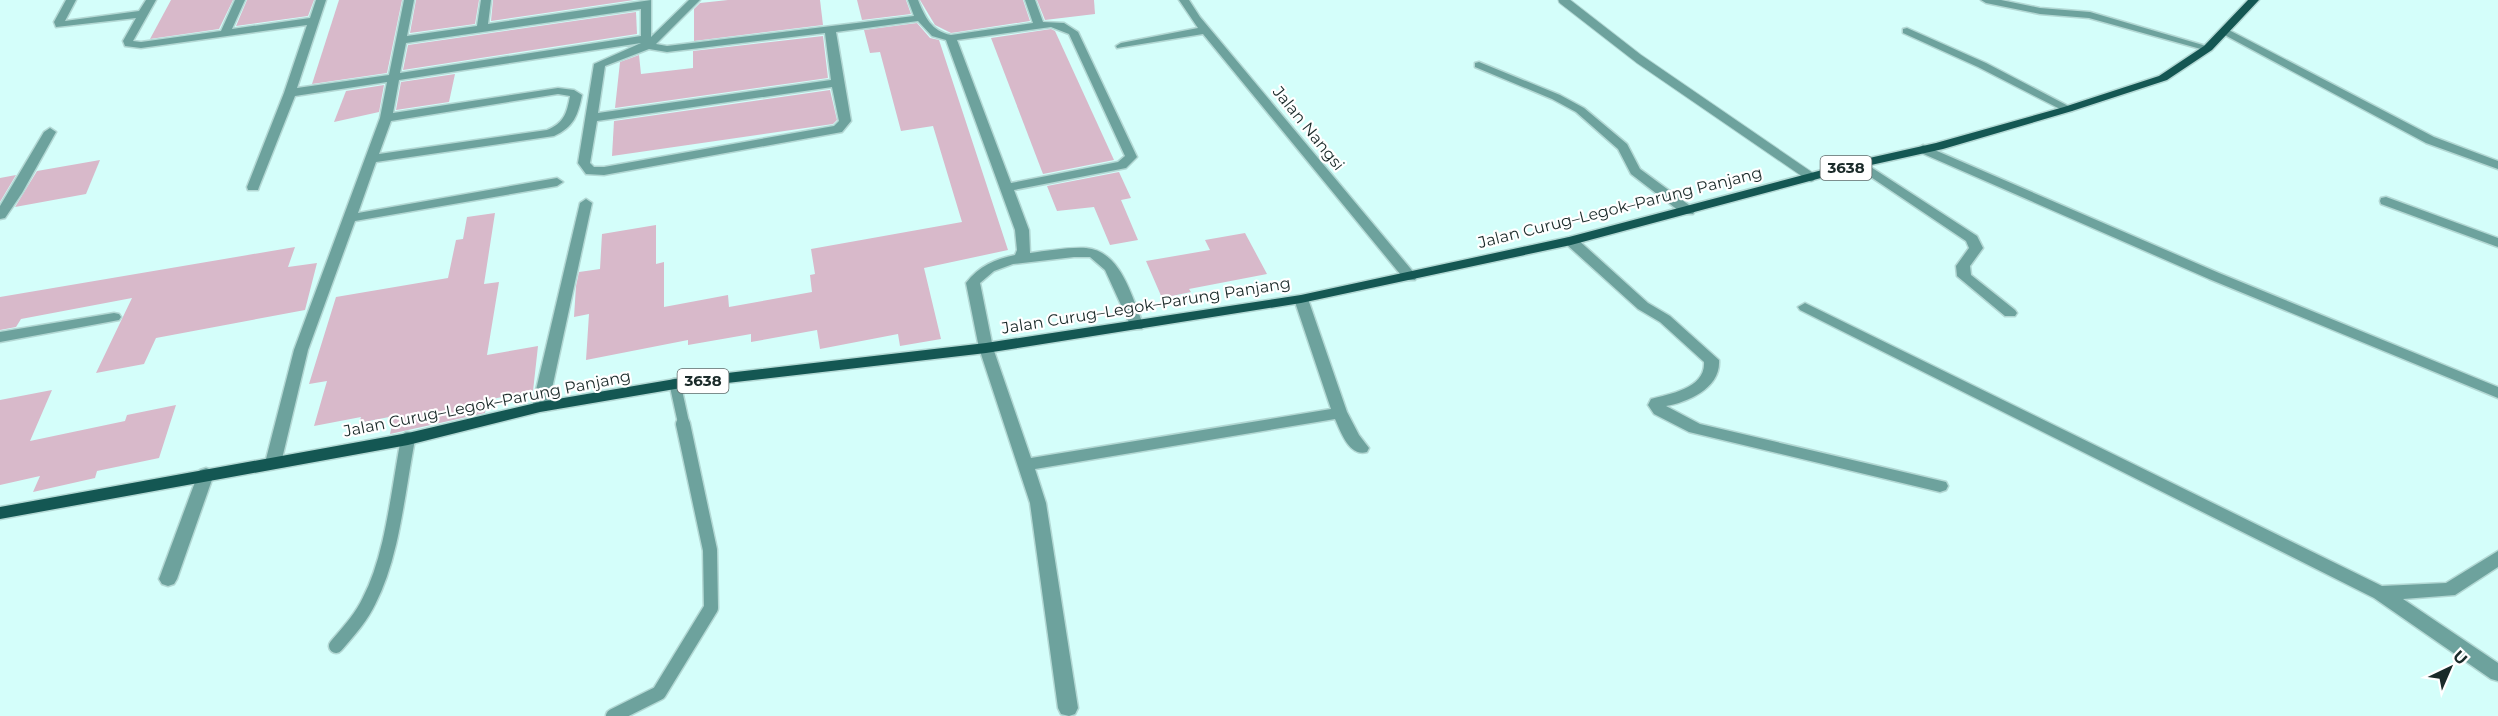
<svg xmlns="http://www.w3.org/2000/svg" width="2498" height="716" font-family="Montserrat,sans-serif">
  <rect width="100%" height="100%" fill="#d4fefa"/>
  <g fill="#d8b9ca">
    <polygon points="171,0 233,0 219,29 150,39"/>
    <polygon points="247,0 314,0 308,16 236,26"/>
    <polygon points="339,0 402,0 387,73 312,84"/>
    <polygon points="416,0 479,0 475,24 410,33"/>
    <polygon points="493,0 634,0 491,21"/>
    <polygon points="728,0 820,0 823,25 694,41 694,9 700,3"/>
    <polygon points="857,0 906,0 911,14 862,20"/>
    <polygon points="920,0 1023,0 1030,21 951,33 935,25"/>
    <polygon points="1037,0 1094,0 1095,14 1045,20"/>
    <polygon points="636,12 637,34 403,70 408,45"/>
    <polygon points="917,23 930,38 939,40 1008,250 924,268 941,339 900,346 898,334 820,349 817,330 751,342 751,334 688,345 688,340 586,360 589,314 574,317 576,286 579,272 600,269 602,234 656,225 656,264 664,262 664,307 728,295 729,307 812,292 810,275 815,274 811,249 962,222 933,126 901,131 880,52 870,53 864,30"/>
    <polygon points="1051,29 1055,31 1114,160 1043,174 991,38"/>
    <polygon points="823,36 828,78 615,108 620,62 639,55 641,74 693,68 693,51"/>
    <polygon points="455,74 449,102 396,110 401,82"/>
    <polygon points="384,85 379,112 334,122 346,91"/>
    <polygon points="830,90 837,120 833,124 612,156 614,121"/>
    <polygon points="100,160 86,194 15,207 37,171"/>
    <polygon points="1119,172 1131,198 1121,200 1138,240 1110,245 1094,207 1057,211 1047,186"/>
    <polygon points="16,175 0,202 0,178"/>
    <polygon points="495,213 484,284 499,282 487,355 538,346 533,391 487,400 485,413 390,434 394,416 359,423 361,417 314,426 327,381 309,384 336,297 448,278 456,240 463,239 467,217"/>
    <polygon points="1245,233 1267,274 1189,289 1191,292 1162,298 1146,261 1210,250 1205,240"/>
    <polygon points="295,247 288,267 317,263 305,310 156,338 144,364 96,373 132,298 21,319 16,327 0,330 0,297"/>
    <polygon points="52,390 30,441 125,421 127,415 176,405 159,458 97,471 95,478 33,492 40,476 0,485 0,400"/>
  </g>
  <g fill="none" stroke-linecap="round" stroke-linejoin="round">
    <defs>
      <polyline id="service-far2" points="1563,0 1639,59 1811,177"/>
      <polyline id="service-far1" points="675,384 684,425"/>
      <g id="service">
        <path d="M336,646C348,632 361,618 369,601C393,555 398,490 408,439"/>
        <polyline points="613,716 659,693 711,608 710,550 683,424"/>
      </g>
      <g id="minor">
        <path d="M66,0H76L65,21L139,11L146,0H156L133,41L141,42L221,31L235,0H245L232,29L310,18L316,0H326L297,88L389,75L404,0H414L407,36L477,26L481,0H491L488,24L651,0V37L689,0H700L656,44L667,46L914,16L908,0H918C925,17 931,31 951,35L1033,23L1025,0H1035L1043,22L1064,23L1078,32L1137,157L1126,168L1014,190L1029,230L1030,253C1047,251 1068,247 1086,248C1122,251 1132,299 1144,326L1142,329H1132L1105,270L1090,257H1074L1013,264L994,271L980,283L993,348L1031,458L1331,409L1294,299L1301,295L1308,299L1347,412L1359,435L1369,448L1367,452C1349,457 1341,432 1335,419L1035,469L1046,503L1078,708L1075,714L1069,716L1061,714L1058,708L1030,503L979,348L966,283C979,266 995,259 1015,255L1017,250L1015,230L946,40L932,36L918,21L836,32L851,121L842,132L604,175L586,174L578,163L594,64L641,43L399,80L393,113L558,88L574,90L582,95C578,115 574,127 554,136L376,162L358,213L557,178L563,182L557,186L355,221L308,350L281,463L279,467H267L265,463L294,350L380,118L387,82L295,96L259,187L258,190H248L247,187L284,93L307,25L141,48L125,46L123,41L136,18L56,27L54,22ZM641,9V36L400,73L406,43ZM1051,27L1069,34L1125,156L1118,162L1011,183L957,40ZM825,33L831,80L598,113L605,66L649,49L667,52ZM832,87L839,121L834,126L604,167H594L590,163L597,121ZM558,94L570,96C567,113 564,123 547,130L379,154L391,121Z"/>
        <polygon points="1179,0 1189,0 1200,17 1415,274 1417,277 1415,280 1405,280 1203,34 1117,48 1116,46 1121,43 1198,28"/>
        <polygon points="1981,0 2001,0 2040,8 2090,12 2213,48 2208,51 2089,18 2040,14 1986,3"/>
        <polygon points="1907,28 1986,63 2074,109 2072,111 2064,111 1978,67 1903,33 1903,29"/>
        <polygon points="2225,28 2434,137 2498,161 2498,169 2426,143 2221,33 2221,29"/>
        <polygon points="1479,62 1560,95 1584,108 1627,144 1640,169 1693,208 1695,211 1693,214 1683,214 1631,174 1618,149 1576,112 1552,99 1475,67 1475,63"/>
        <polygon points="50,128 56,132 22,193 5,218 0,219 0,206 44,132"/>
        <polygon points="1923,145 2219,273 2498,387 2498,398 2209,279 1919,152 1917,149"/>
        <polygon points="1860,160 1977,236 1983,248 1970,266 1971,275 2015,310 2017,313 2015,316 2005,316 1957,276 1956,266 1969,248 1966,241 1856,167 1854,164"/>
        <polygon points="2386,197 2498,238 2498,247 2381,204 2380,201 2381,198"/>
        <polygon points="586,199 592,203 548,407 546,411 534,411 532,407 580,203"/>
        <path d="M1571,237L1576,238L1648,303L1670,316L1719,360C1721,388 1688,402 1666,406L1700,424L1946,482L1948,486L1946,490L1940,492L1689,432L1654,414L1648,405L1651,399C1670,394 1706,388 1704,362L1660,322L1638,309L1566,244L1564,241L1566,238Z"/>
        <polygon points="1805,303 2382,586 2446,583 2498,551 2498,567 2455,595 2403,599 2498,663 2498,681 2491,679 2374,598 1800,310 1798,307"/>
        <polygon points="114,313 119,314 121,317 119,320 0,342 0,332"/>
        <polygon points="206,468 212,470 214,474 177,579 174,584 168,586 162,584 159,579 198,474 200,470"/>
      </g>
      <polygon id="primary" points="2248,0 2259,0 2212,50 2167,80 2072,111 1943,149 1862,167 1571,245 1301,303 986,353 675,389 540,412 408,445 0,519 0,507 408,433 540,402 675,379 986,343 1301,295 1569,237 1856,161 1936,143 2064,107 2159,76 2204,46"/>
    </defs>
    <use href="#service-far2" stroke="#b3d8d4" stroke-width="11"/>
    <use href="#service-far1" stroke="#b3d8d4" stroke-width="14"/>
    <use href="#service" stroke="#b3d8d4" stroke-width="17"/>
    <use href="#minor" stroke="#b3d8d4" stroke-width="3"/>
    <use href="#primary" stroke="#b3d8d4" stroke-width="3"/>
    <use href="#service-far2" stroke="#6da29d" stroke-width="9"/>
    <use href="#service-far1" stroke="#6da29d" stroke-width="11"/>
    <use href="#service" stroke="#6da29d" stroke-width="14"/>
    <use href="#minor" fill="#6da29d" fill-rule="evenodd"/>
    <use href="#primary" fill="#145753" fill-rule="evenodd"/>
  </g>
  <g text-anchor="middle" stroke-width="4.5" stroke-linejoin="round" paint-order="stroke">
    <g fill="#fff" stroke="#5f6a69" stroke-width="1.5">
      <rect x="1820.5" y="156" width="51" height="24" rx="4.5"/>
      <rect x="677.5" y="369" width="51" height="24" rx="4.5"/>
    </g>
    <g font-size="15" font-weight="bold" fill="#1a2a29">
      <text x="1846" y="173">3638</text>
      <text x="703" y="386">3638</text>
    </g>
    <g font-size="16" fill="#1a2a29" stroke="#fff">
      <text transform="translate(1309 128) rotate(51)" y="6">Jalan Nangsi</text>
      <text transform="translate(1620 207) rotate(-14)" y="6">Jalan Curug–Legok–Parung Panjang</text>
      <text transform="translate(1146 305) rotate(-9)" y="6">Jalan Curug–Legok–Parung Panjang</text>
      <text transform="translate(487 403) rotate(-11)" y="6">Jalan Curug–Legok–Parung Panjang</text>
    </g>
  </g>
  <g transform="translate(2450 668) rotate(44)" stroke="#ffffff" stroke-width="4.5" paint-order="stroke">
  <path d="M0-4.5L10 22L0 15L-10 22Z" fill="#1a2a29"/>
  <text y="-9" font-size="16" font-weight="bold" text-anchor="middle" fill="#1a2a29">U</text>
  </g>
</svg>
